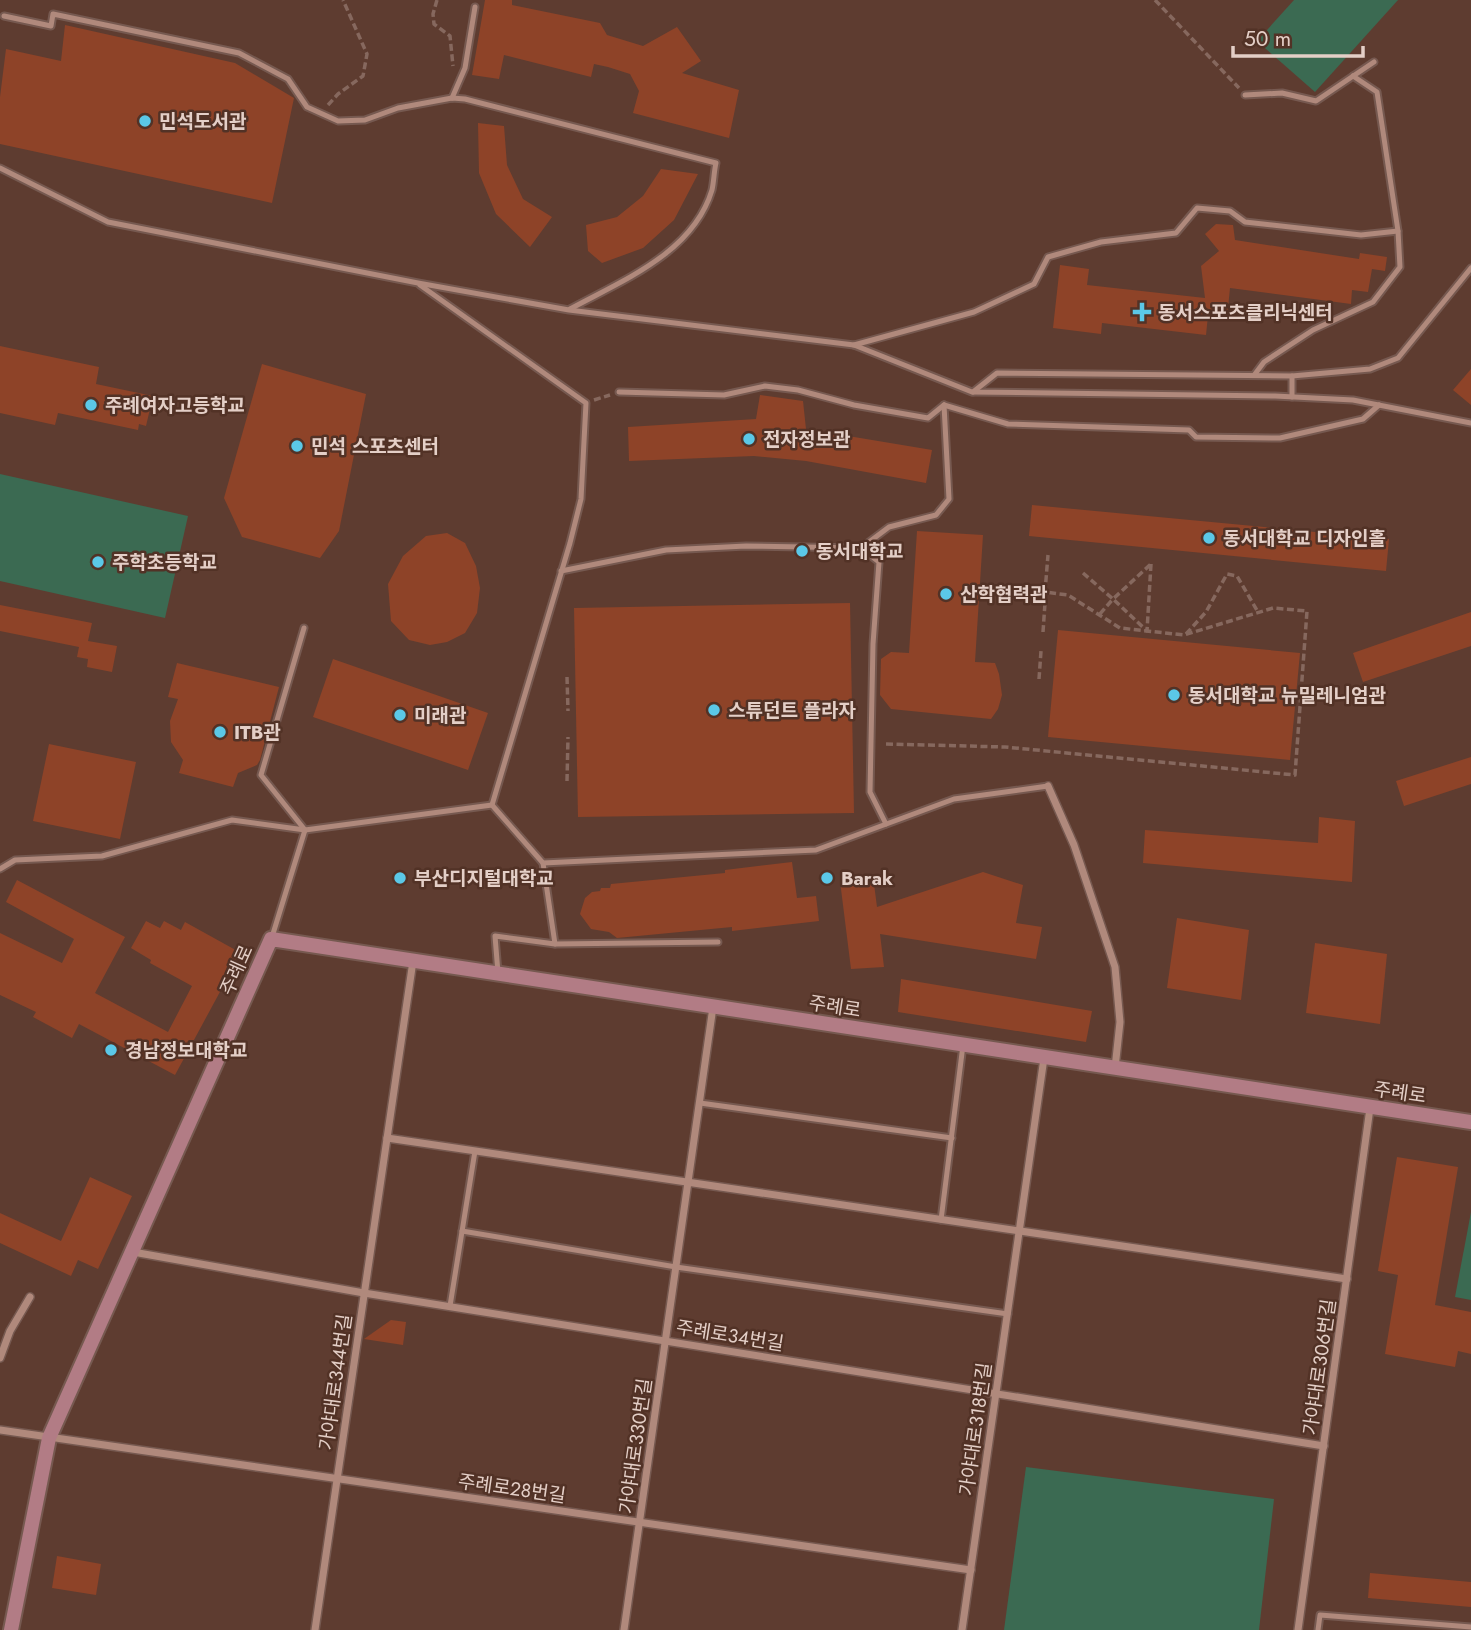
<svg xmlns="http://www.w3.org/2000/svg" width="1471" height="1630" font-family="Jost,'Noto Sans KR',sans-serif">
  <rect width="100%" height="100%" fill="#5e3c30"/>
  <g fill="#3b6a52">
    <polygon points="1294,0 1398,0 1315,92 1257,41"/>
    <polygon points="0,474 188,516 165,618 0,581"/>
    <polygon points="1471,1212 1471,1300 1455,1297"/>
    <polygon points="1026,1467 1274,1499 1259,1630 1004,1630"/>
  </g>
  <g fill="#8e4328">
    <polygon points="485,0 512,0 512,5 600,23 607,35 643,46 677,27 701,61 682,73 739,90 729,138 633,113 639,91 630,74 608,67 594,64 591,77 504,55 499,79 472,75"/>
    <polygon points="65,25 235,63 294,98 272,203 0,144 0,97 6,49 61,61"/>
    <polygon points="478,123 504,126 507,165 523,199 552,217 530,247 496,214 479,173"/>
    <polygon points="661,169 698,174 674,220 643,248 602,263 588,251 586,225 617,217 643,196"/>
    <polygon points="1216,224 1233,225 1235,240 1359,259 1360,253 1387,257 1385,271 1372,269 1368,292 1352,290 1351,304 1230,288 1227,318 1208,315 1206,335 1102,323 1101,334 1053,328 1060,265 1089,269 1087,285 1205,298 1201,266 1219,251 1205,234"/>
    <polygon points="0,346 99,367 96,384 153,396 146,426 139,424 138,430 58,413 55,425 0,413"/>
    <polygon points="262,364 366,394 339,531 320,558 242,537 224,498"/>
    <polygon points="1471,369 1471,405 1453,390"/>
    <polygon points="760,395 803,401 806,429 932,450 926,483 806,461 754,456 629,461 628,427 756,419"/>
    <polygon points="1032,505 1389,539 1386,571 1029,536"/>
    <polygon points="917,531 983,535 975,662 995,663 999,674 1002,695 998,709 991,719 891,709 880,695 881,659 891,652 909,653"/>
    <polygon points="447,533 465,543 476,566 480,588 477,613 465,633 447,642 430,645 409,640 391,621 388,584 403,556 426,536"/>
    <polygon points="850,603 854,813 578,817 574,608"/>
    <polygon points="0,605 92,623 88,641 117,646 112,672 87,667 88,659 77,657 79,647 0,631"/>
    <polygon points="1471,612 1471,646 1363,682 1353,653"/>
    <polygon points="1058,630 1300,653 1290,760 1048,737"/>
    <polygon points="333,659 488,713 468,770 313,717"/>
    <polygon points="177,663 279,687 260,760 257,765 238,773 233,787 179,773 183,760 171,742 170,721 178,699 168,697"/>
    <polygon points="49,744 136,762 120,839 33,821"/>
    <polygon points="1471,757 1471,784 1404,806 1396,781"/>
    <polygon points="1319,817 1355,821 1352,882 1143,863 1145,830 1318,843"/>
    <polygon points="792,862 797,898 816,896 819,921 732,931 732,927 617,938 609,932 591,929 580,914 585,898 592,892 600,891 601,888 610,888 611,884 725,873 725,870"/>
    <polygon points="983,872 1023,885 1016,923 1042,927 1036,959 880,934 884,967 851,969 840,881 873,876 877,907"/>
    <polygon points="17,880 125,937 95,993 168,1032 192,986 150,963 151,960 131,948 146,921 160,928 164,921 181,930 185,922 241,953 175,1075 79,1024 72,1038 33,1017 36,1012 0,995 0,933 62,963 74,939 6,902"/>
    <polygon points="1177,918 1249,930 1241,1000 1167,988"/>
    <polygon points="1315,943 1387,954 1380,1024 1306,1013"/>
    <polygon points="901,979 1092,1011 1086,1042 898,1012"/>
    <polygon points="1397,1157 1458,1167 1435,1305 1471,1312 1471,1354 1458,1351 1455,1367 1385,1354 1398,1275 1378,1271"/>
    <polygon points="90,1177 132,1196 98,1269 78,1260 71,1276 0,1243 0,1213 61,1241"/>
    <polygon points="391,1320 406,1322 403,1345 364,1339"/>
    <polygon points="57,1556 101,1564 96,1595 52,1588"/>
    <polygon points="1370,1573 1471,1582 1471,1607 1368,1598"/>
  </g>
  <g fill="none" stroke-linecap="round" stroke-linejoin="round">
    <defs>
      <g id="lane">
        <path d="M4,16L51,26L53,14L239,53L288,79L307,107L338,121L365,120L398,108L452,98L465,99L716,163C714,171 714,181 712,190C693,253 623,280 570,309"/>
        <polyline points="1245,95 1282,93 1316,101 1374,62"/>
        <polyline points="452,98 465,68 475,7"/>
        <polyline points="0,168 108,222 418,283 569,310 854,345 972,392 1275,396 1353,400 1471,423"/>
        <polyline points="420,285 586,403 581,499 570,543 492,805 543,863 816,850 954,799 1048,786"/>
        <polyline points="854,345 974,312 1034,284 1048,257 1101,242 1176,233 1197,208 1230,211 1245,222 1361,235 1398,231"/>
        <polyline points="1255,374 1264,362 1313,330 1373,302 1400,267 1398,231 1377,92 1353,76"/>
        <polyline points="619,392 724,395 765,386 798,390 854,405 928,418 944,405"/>
        <polyline points="973,392 997,373 1292,376 1370,369 1398,358 1471,268"/>
        <polyline points="1292,397 1292,376"/>
        <polyline points="944,405 1008,424 1189,430 1196,437 1280,438 1363,419 1379,405"/>
        <polyline points="561,571 666,550 746,546 861,548"/>
        <polyline points="304,628 261,775 305,830"/>
        <polyline points="886,824 870,792 873,644 879,562 861,548 889,527 936,515 949,499 944,405"/>
        <polyline points="0,869 15,860 102,856 232,820 305,830 492,805"/>
        <polyline points="272,937 305,830"/>
        <polyline points="555,944 718,942"/>
        <polyline points="498,973 495,936 555,944 543,863"/>
        <polyline points="700,1103 952,1138"/>
        <polyline points="941,1220 963,1045"/>
        <polyline points="462,1231 676,1267 1008,1314"/>
        <polyline points="450,1306 475,1151"/>
        <polyline points="1318,1630 1320,1615 1471,1627"/>
      </g>
      <g id="street">
        <polyline points="1048,786 1074,845 1115,967 1120,1022 1115,1068"/>
        <polyline points="387,1138 1347,1279"/>
        <polyline points="133,1252 364,1293 1324,1446"/>
        <polyline points="0,1358 10,1331 30,1297"/>
        <polyline points="0,1430 971,1570"/>
        <polyline points="315,1630 413,961"/>
        <polyline points="624,1630 713,1007"/>
        <polyline points="962,1630 1044,1058"/>
        <polyline points="1298,1630 1370,1108"/>
      </g>
      <polyline id="secondary" points="11,1630 49,1438 271,939 1471,1122"/>
    </defs>
    <use href="#lane" stroke="#765950" stroke-width="9"/>
    <use href="#street" stroke="#765950" stroke-width="10"/>
    <use href="#secondary" stroke="#765950" stroke-width="18"/>
    <g stroke="#86685e" stroke-width="3.5" stroke-dasharray="7 3.5" stroke-linecap="butt">
      <polyline points="437,0 433,14 434,24 450,36 453,66"/>
      <polyline points="1155,0 1239,88"/>
      <polyline points="328,105 338,94 363,76 367,54 343,0"/>
      <polyline points="594,400 610,395"/>
      <polygon points="1151,564 1147,631 1113,599"/>
      <polyline points="1083,573 1113,599 1099,615"/>
      <polyline points="1043,632 1045,603"/>
      <polyline points="1186,634 1206,612 1227,574 1237,576 1258,612"/>
      <polyline points="567,677 568,711"/>
      <polyline points="1039,679 1041,651"/>
      <polyline points="886,744 1005,747 1295,775 1307,611 1273,608 1184,635 1120,628 1068,595 1045,592 1048,555"/>
      <polyline points="567,781 568,737"/>
    </g>
    <use href="#lane" stroke="#b0897c" stroke-width="5"/>
    <use href="#street" stroke="#b0897c" stroke-width="7"/>
    <use href="#secondary" stroke="#b27c85" stroke-width="14"/>
  </g>
  <g fill="#5bc8e7" stroke="#523226" stroke-width="2.5">
    <circle cx="145" cy="121" r="7"/>
    <path d="M1138.5 301.5h7v7h7v7h-7v7h-7v-7h-7v-7h7z"/>
    <circle cx="91" cy="405" r="7"/>
    <circle cx="749" cy="439" r="7"/>
    <circle cx="297" cy="446" r="7"/>
    <circle cx="1209" cy="538" r="7"/>
    <circle cx="802" cy="551" r="7"/>
    <circle cx="98" cy="562" r="7"/>
    <circle cx="946" cy="594" r="7"/>
    <circle cx="1174" cy="695" r="7"/>
    <circle cx="714" cy="710" r="7"/>
    <circle cx="400" cy="715" r="7"/>
    <circle cx="220" cy="732" r="7"/>
    <circle cx="400" cy="878" r="7"/>
    <circle cx="827" cy="878" r="7"/>
    <circle cx="111" cy="1050" r="7"/>
  </g>
  <g text-anchor="middle" stroke-width="5" stroke-linejoin="round" paint-order="stroke">
    <g font-size="19" font-weight="bold" fill="#e4cfc7" stroke="#523226" text-anchor="start">
      <text x="159" y="128">민석도서관</text>
      <text x="1158" y="319">동서스포츠클리닉센터</text>
      <text x="105" y="412">주례여자고등학교</text>
      <text x="763" y="446">전자정보관</text>
      <text x="311" y="453">민석 스포츠센터</text>
      <text x="1223" y="545">동서대학교 디자인홀</text>
      <text x="816" y="558">동서대학교</text>
      <text x="112" y="569">주학초등학교</text>
      <text x="960" y="601">산학협력관</text>
      <text x="1188" y="702">동서대학교 뉴밀레니엄관</text>
      <text x="728" y="717">스튜던트 플라자</text>
      <text x="414" y="722">미래관</text>
      <text x="234" y="739">ITB관</text>
      <text x="414" y="885">부산디지털대학교</text>
      <text x="841" y="885">Barak</text>
      <text x="125" y="1057">경남정보대학교</text>
    </g>
    <g font-size="19" fill="#e4cfc7" stroke="#523226">
      <text transform="translate(236 970) rotate(-66)" y="7">주례로</text>
      <text transform="translate(835 1006) rotate(9)" y="7">주례로</text>
      <text transform="translate(1400 1092) rotate(8)" y="7">주례로</text>
      <text transform="translate(730 1335) rotate(9)" y="7">주례로34번길</text>
      <text transform="translate(1319 1367) rotate(-82)" y="7">가야대로306번길</text>
      <text transform="translate(335 1382) rotate(-82)" y="7">가야대로344번길</text>
      <text transform="translate(975 1429) rotate(-82)" y="7">가야대로318번길</text>
      <text transform="translate(635 1446) rotate(-82)" y="7">가야대로330번길</text>
      <text transform="translate(512 1488) rotate(8)" y="7">주례로28번길</text>
    </g>
  </g>
  <path d="M1233 46v10h130v-10" fill="none" stroke="#e4cfc7" stroke-width="3.5"/>
  <text x="1244" y="46" font-size="21" fill="#e4cfc7" stroke="#523226" stroke-width="5" paint-order="stroke">50 m</text>
</svg>
